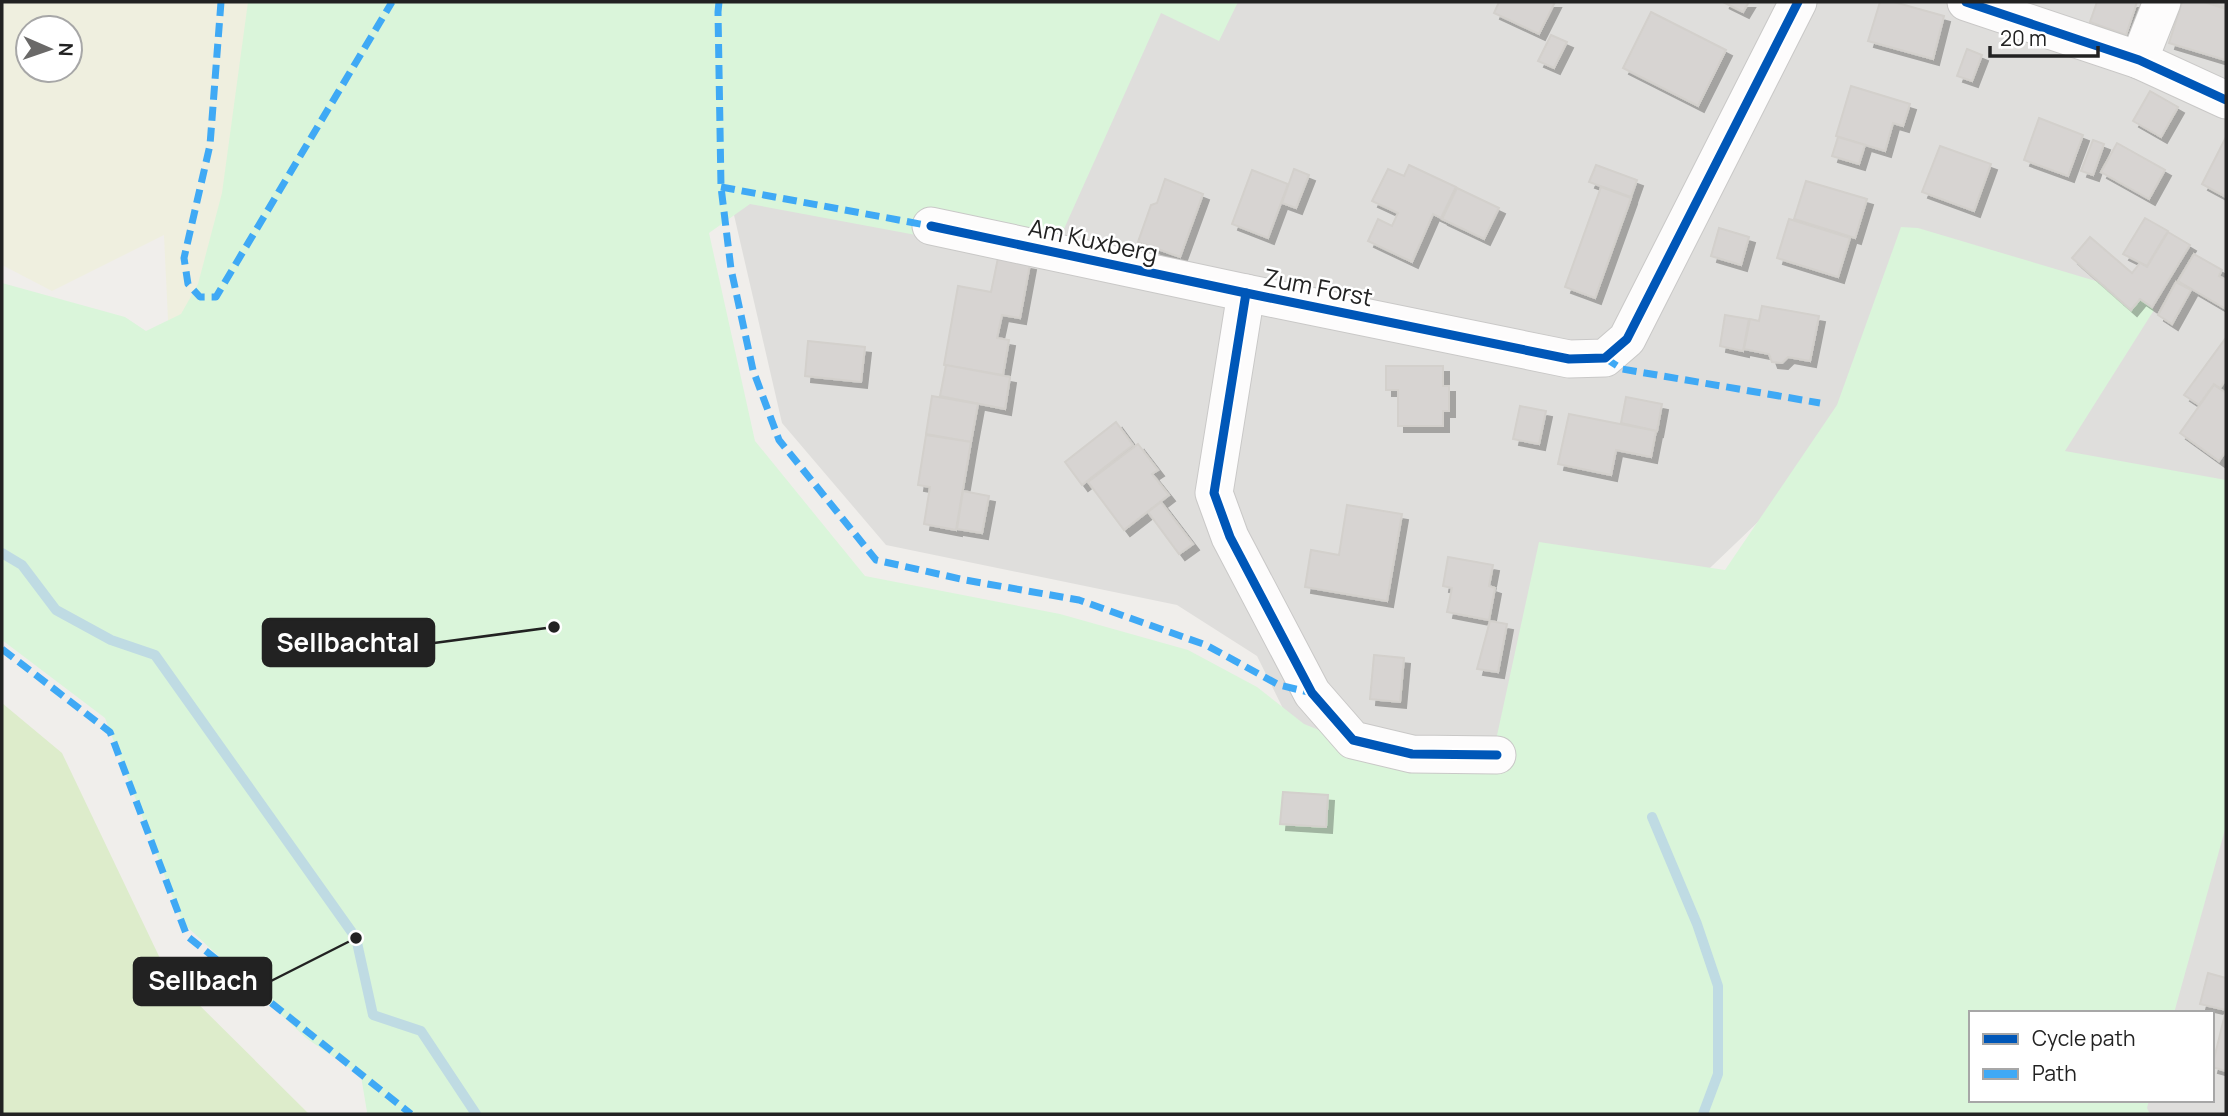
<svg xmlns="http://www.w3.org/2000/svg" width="2228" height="1116" font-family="Manrope,sans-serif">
  <defs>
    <filter id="shadow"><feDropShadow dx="6" dy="6" stdDeviation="0" flood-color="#0004"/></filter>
  </defs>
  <rect width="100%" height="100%" fill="#f0eeeb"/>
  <polygon fill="#dfdedc" points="1079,2 2226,2 2226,1114 2139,1114 2139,1100 2212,1100 2212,1013 2142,1013 1901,385 1499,770 1303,749 1257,656 1177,605 886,545 782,423 734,215 751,199"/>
  <path fill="#efefdf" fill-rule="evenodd" d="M2,2H414L212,342L168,320L164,235L52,291L2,265ZM28,28H70V70H28Z"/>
  <polygon fill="#ddeccb" points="2,703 62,753 167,973 309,1114 2,1114"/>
  <polygon fill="#daf5da" points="248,2 1238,2 1219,41 1161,13 1059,240 916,235 750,204 709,233 755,441 865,576 1060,614 1188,650 1257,687 1304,724 1339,738 1491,763 1539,542 1725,570 1837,405 1901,227 1918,228 2136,293 2154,310 2065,451 2226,480 2226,826 2174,1013 1971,1013 1971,1100 2149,1100 2147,1108 2150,1114 365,1114 367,1112 361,1076 306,1038 182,922 105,718 2,640 2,283 125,317 146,331 181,314 198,284 222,193"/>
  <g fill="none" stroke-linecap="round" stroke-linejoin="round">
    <g stroke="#bfdbe3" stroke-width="10">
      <polyline points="2,553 22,565 56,610 111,640 155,655 356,938 373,1015 421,1031 476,1114"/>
      <polyline points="1652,817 1697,924 1718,986 1718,1074 1703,1114"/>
    </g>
  </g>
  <g fill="#d7d4d2" stroke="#d3d0cc" stroke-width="2" filter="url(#shadow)">
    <polygon points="1499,2 1555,2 1539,34 1494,13"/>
    <polygon points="1723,2 1749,2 1743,12"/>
    <polygon points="1880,2 1894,2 1944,16 1933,59 1868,41"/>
    <polygon points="2097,2 2137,2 2126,35 2090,22"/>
    <polygon points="2182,2 2204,2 2226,9 2225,60 2169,43"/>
    <polygon points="2212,2 2226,2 2226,8 2211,3"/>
    <polygon points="1651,12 1726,50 1698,106 1623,68"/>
    <polygon points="1551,35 1567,42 1554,68 1538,61"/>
    <polygon points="1967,49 1982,55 1972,81 1957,76"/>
    <polygon points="1851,86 1910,104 1903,126 1893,123 1885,151 1836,136"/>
    <polygon points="2150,91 2178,107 2161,137 2133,121"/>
    <polygon points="2039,118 2083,135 2068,176 2024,160"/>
    <polygon points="1838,137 1865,145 1859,164 1832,156"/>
    <polygon points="2226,137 2226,197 2202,184"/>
    <polygon points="2093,140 2104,144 2093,175 2081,171"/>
    <polygon points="2117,143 2165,170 2149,199 2101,172"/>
    <polygon points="1940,146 1991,164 1974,211 1922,192"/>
    <polygon points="1409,165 1456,187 1441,218 1433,214 1412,262 1368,241 1378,219 1392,226 1398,213 1372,201 1388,169 1404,176"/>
    <polygon points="1596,165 1637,180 1631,197 1589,182"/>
    <polygon points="1294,169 1309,175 1296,208 1282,203"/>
    <polygon points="1252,170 1288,184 1268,238 1232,224"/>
    <polygon points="1165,179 1203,194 1180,257 1138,242 1151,205 1157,203"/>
    <polygon points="1806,181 1867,199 1855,238 1794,219"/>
    <polygon points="1601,187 1631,198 1595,298 1565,287"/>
    <polygon points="1457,188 1499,208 1484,239 1442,219"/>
    <polygon points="2145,218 2168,231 2147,266 2123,254"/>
    <polygon points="1789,219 1850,238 1838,277 1777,258"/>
    <polygon points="1719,228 1749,237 1741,265 1711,256"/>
    <polygon points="2168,232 2190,245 2152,307 2140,299 2131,310 2072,258 2090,237 2132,273 2140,263 2147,267"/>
    <polygon points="2194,254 2222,270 2219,276 2226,280 2226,309 2178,281"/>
    <polygon points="998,258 1030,264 1020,318 1002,315 997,338 1009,340 1003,375 944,365 958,286 991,292"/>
    <polygon points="2176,282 2191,290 2172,324 2158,315"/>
    <polygon points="1762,306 1819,316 1810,361 1788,357 1782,363 1772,362 1769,354 1744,349 1750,319 1759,321"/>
    <polygon points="1725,315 1749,319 1743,351 1720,346"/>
    <polygon points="2225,339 2226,379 2220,388 2214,384 2199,405 2184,395"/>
    <polygon points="808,341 865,347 861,382 805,376"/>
    <polygon points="946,365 1010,377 1005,409 940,396"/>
    <polygon points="1386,366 1443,366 1443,386 1449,386 1449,411 1443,411 1443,426 1398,426 1398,390 1386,390"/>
    <polygon points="2214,385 2226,393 2226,451 2219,461 2180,433"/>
    <polygon points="932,396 978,404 971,442 926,434"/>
    <polygon points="1626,397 1662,404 1657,431 1621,423"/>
    <polygon points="1520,406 1546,411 1539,444 1513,439"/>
    <polygon points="1569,414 1656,431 1651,457 1616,450 1611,475 1558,464"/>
    <polygon points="1116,422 1133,445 1082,485 1065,462"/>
    <polygon points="926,435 971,442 956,530 924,524 930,487 918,485"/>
    <polygon points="1138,444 1158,470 1152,474 1169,495 1124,530 1088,482"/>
    <polygon points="963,491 989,496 982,533 957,529"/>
    <polygon points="1161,502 1193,544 1179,554 1148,512"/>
    <polygon points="1347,505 1402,514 1387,601 1305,587 1311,550 1339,555"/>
    <polygon points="1448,557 1493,565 1489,586 1495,588 1489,620 1447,612 1452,588 1443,586"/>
    <polygon points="1490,621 1507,624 1498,672 1477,669"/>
    <polygon points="1374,655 1404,658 1400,702 1370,699"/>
    <polygon points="1283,792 1328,795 1326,827 1280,824"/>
    <polygon points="2208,973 2226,978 2226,1071 2212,1067 2226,1010 2200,1004"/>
  </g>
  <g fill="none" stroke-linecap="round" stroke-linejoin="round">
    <defs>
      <g id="minor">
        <polyline points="1966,2 2139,60 2226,100"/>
        <polyline points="2139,60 2162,2"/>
        <polyline points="931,226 1246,293 1569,359 1605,358 1627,339 1798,2"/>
        <polyline points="1246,293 1214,493 1230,537 1312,693 1353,740 1412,754 1497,755"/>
      </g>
    </defs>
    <use href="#minor" stroke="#c9c8c7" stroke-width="39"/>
    <use href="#minor" stroke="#fdfcfc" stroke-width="37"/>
    <g stroke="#3fa9f5" stroke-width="7" stroke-dasharray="14 7" stroke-linecap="butt">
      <polyline points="221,2 210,145 184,258 188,284 200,297 216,297 392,2"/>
      <polyline points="719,2 718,12 721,187 731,269 753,370 779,440 876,560 965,580 1079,600 1206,645 1279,685 1312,693"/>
      <polyline points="721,187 931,226"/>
      <polyline points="1605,358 1622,369 1820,403"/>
      <polyline points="2,649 110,732 187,936 411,1114"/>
    </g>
    <defs>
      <g id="cycleway">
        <polyline points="1966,2 2139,60 2226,100"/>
        <polyline points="931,226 1246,293 1569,359 1605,358 1627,339 1798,2"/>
        <polyline points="1246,293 1214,493 1230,537 1312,693 1353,740 1412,754 1497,755"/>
      </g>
    </defs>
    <use href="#cycleway" stroke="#fff" stroke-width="13"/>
    <use href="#cycleway" stroke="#0057b8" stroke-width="9"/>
  </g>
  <g text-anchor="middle" stroke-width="5" stroke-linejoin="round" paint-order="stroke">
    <g font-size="24" fill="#222" stroke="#fff">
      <text transform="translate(1093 241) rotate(12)" y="8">Am Kuxberg</text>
      <text transform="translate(1318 288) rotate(11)" y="8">Zum Forst</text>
    </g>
  </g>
  <path fill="none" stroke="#222" stroke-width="2.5" d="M554 627L434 643M356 938L271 981"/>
  <g fill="#222" stroke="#fff" stroke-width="2.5">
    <circle cx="554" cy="627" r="7"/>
    <circle cx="356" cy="938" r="7"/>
  </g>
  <g fill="#222" stroke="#222" stroke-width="2.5">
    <rect x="263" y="619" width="171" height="47" rx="7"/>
    <rect x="134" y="958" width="137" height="47" rx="7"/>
  </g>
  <g font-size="26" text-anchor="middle" font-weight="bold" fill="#fff">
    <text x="348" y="652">Sellbachtal</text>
    <text x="203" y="990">Sellbach</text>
  </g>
  <rect width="2228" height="1116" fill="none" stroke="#222222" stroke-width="7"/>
  <rect x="1969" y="1011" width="245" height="91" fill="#ffffff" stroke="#a7a7a7" stroke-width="2"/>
  <rect x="1983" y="1034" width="35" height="10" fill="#0057b8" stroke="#a7a7a7" stroke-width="2"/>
  <text x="2032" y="1046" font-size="21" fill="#222222">Cycle path</text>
  <rect x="1983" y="1069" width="35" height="10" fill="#3fa9f5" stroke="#a7a7a7" stroke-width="2"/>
  <text x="2032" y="1081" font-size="21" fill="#222222">Path</text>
  <g transform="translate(49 49) rotate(92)"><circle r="33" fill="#ffffff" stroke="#a7a7a7" stroke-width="2"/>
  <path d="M0-5L12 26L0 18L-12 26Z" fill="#6a6968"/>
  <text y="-10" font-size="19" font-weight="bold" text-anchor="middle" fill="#222222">N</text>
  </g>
  <path d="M1990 46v10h108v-10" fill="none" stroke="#222222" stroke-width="3.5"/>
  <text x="2000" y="46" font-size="21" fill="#222222" stroke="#ffffff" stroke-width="5" paint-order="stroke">20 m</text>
</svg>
